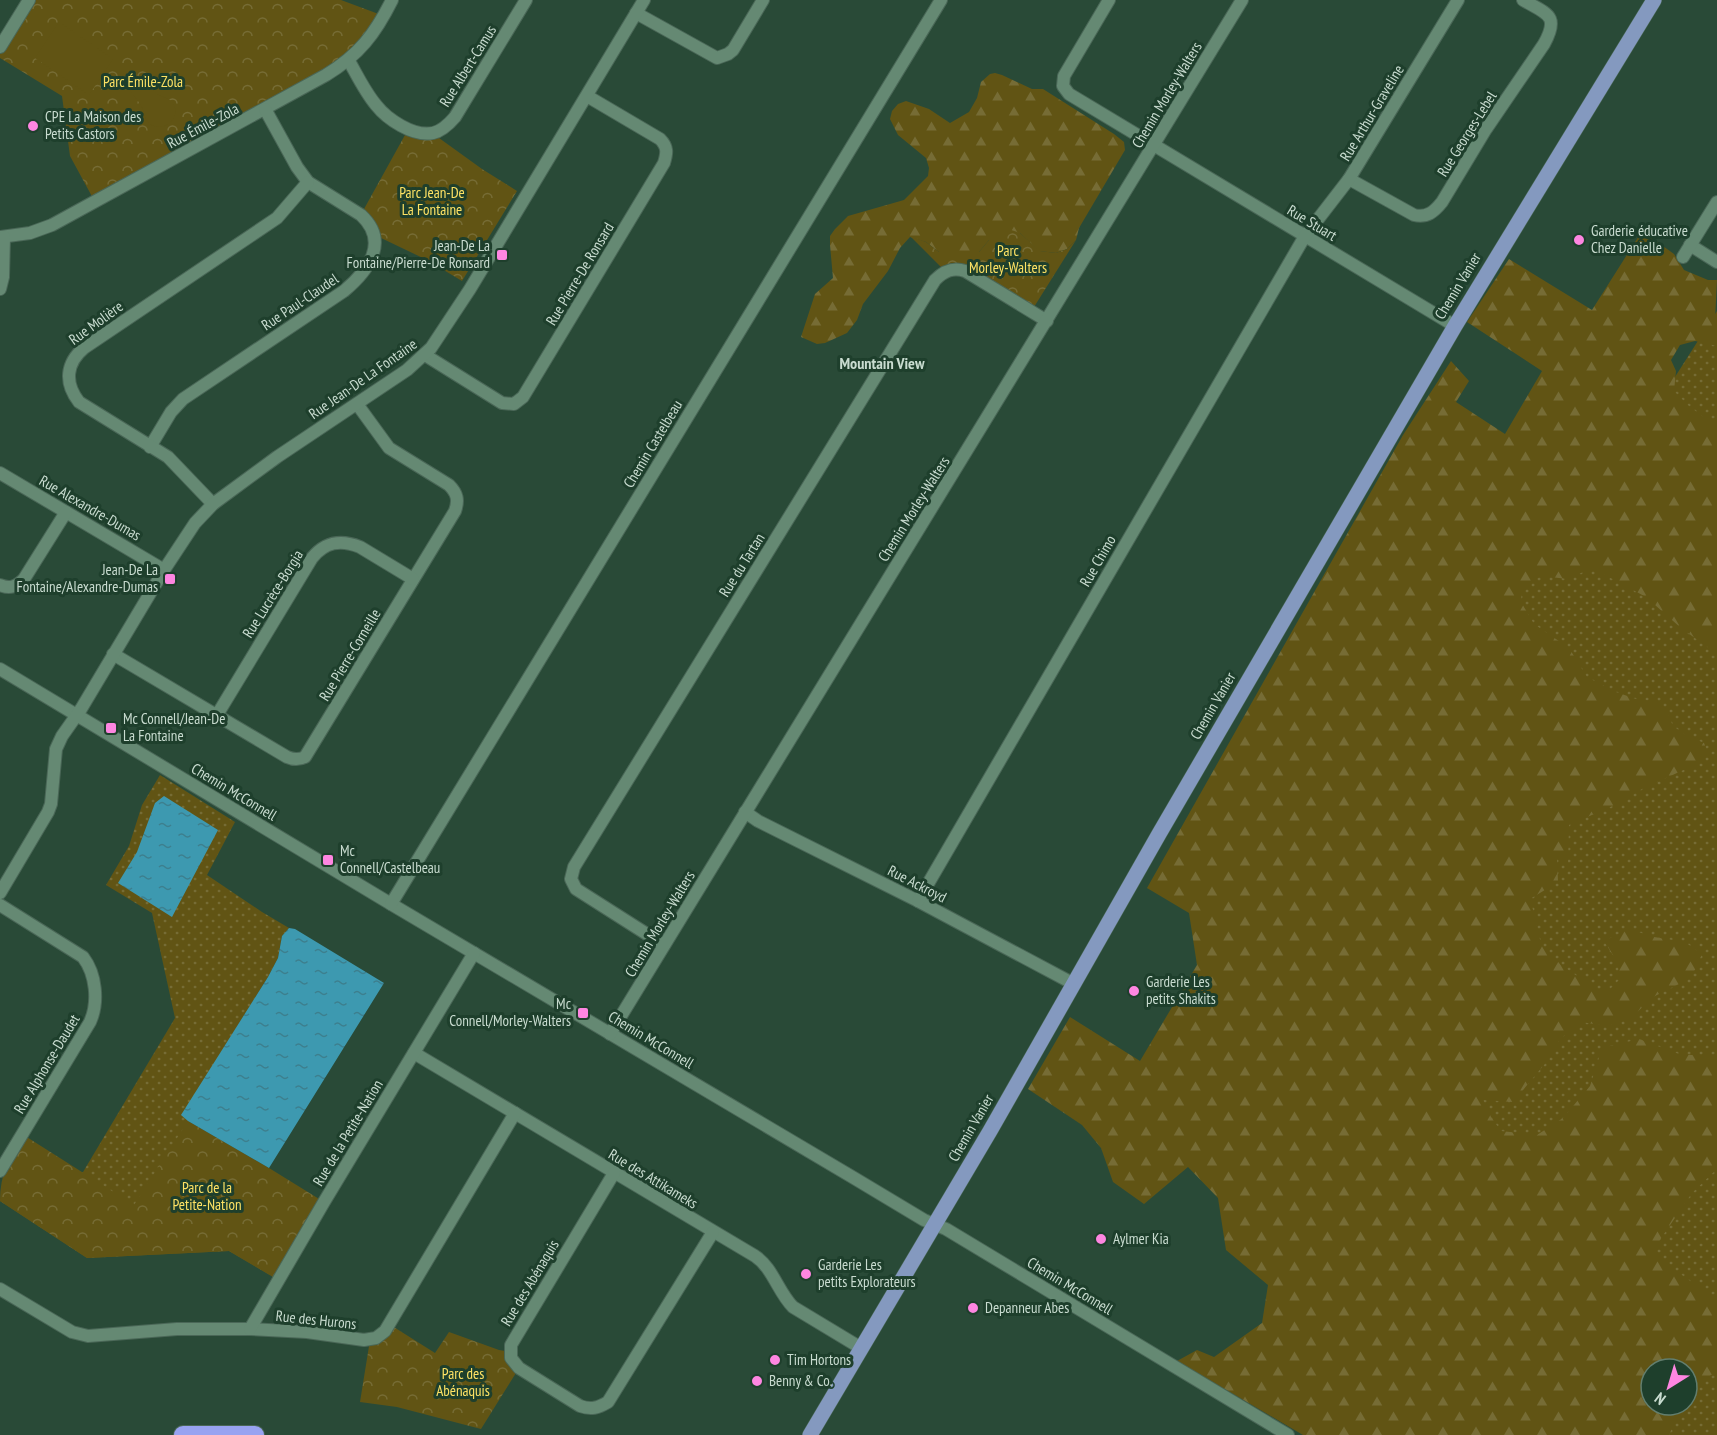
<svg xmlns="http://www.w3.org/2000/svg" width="1717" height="1435" font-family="'PT Sans Narrow',sans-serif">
  <defs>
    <pattern id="grass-dots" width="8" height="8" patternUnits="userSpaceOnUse" patternTransform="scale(1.5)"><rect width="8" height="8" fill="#615414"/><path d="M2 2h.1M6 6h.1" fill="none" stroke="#766c35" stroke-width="1.8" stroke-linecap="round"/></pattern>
    <pattern id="forest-firs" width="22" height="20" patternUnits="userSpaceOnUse" patternTransform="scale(1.5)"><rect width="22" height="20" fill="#615414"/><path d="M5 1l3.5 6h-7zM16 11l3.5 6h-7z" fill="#766c35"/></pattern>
    <pattern id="park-crowns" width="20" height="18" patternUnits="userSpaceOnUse" patternTransform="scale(1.5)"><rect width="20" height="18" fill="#615414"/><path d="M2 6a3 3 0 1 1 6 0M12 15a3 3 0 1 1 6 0" fill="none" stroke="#766c35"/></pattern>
    <pattern id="water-ripples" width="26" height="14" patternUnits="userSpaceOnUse" patternTransform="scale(1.5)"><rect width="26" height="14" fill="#3d99b0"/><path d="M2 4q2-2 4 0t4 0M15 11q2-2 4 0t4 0" fill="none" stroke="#3d7f8e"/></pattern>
  </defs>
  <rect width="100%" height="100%" fill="#294a37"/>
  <g fill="url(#grass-dots)" fill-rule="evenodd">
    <path d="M1717,311V1435H1597L1393,1100L1448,634L1659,402ZM1651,1369H1687V1405H1651Z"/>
    <polygon points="160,775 235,822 207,875 262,912 289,928 282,936 278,958 268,977 182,1115 189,1121 270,1275 229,1251 87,1258 0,1201 83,1172 175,1018 152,913 106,885 129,846 142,805"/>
  </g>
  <g fill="url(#forest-firs)">
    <polygon points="995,73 1002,75 1032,89 1043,89 1114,134 1124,142 1125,150 1079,228 1076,240 1067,249 1056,253 1039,251 1020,233 989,240 979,252 939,252 926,242 910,237 900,248 888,271 863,304 857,320 847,333 825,343 817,344 801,337 815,294 833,278 830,245 830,236 835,229 848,216 904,200 928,176 929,168 926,158 898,135 890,119 892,111 898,104 906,101 929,109 950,123 969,112 977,98 981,82 990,74"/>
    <polygon points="1642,231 1674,254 1684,270 1708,280 1717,280 1715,320 1717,321 1717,346 1695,341 1680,345 1671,360 1676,371 1674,391 1689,406 1717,427 1717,654 1681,628 1646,597 1592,568 1568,579 1541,576 1522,587 1521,602 1534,624 1569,648 1587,677 1616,692 1636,699 1659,702 1668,714 1673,726 1686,735 1704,743 1707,751 1701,758 1690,767 1642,789 1617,804 1569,825 1568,864 1557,857 1558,882 1530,899 1535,917 1541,944 1561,965 1599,991 1608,991 1621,978 1616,960 1604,941 1629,929 1654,937 1685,942 1702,954 1695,970 1679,984 1653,997 1630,1019 1607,1026 1581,1022 1560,1039 1549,1059 1513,1102 1483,1100 1491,1117 1501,1131 1537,1135 1563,1118 1590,1086 1602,1048 1639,1039 1679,1054 1717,1057 1717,1169 1692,1193 1651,1253 1717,1300 1717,1371 1689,1390 1687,1395 1687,1369 1651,1369 1651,1405 1683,1405 1669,1435 1303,1435 1177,1361 1197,1350 1214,1357 1262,1323 1268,1285 1226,1250 1218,1198 1188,1167 1144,1204 1113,1182 1101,1148 1082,1125 1028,1089 1070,1017 1140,1061 1197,965 1189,913 1147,888 1403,435 1451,361 1469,381 1456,402 1505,434 1542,371 1467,322 1509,259 1592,310"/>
  </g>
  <g fill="url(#park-crowns)">
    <polygon points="29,0 341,0 384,16 349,61 95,202 70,156 62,96 0,58 0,47"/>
    <path d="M405,135C416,140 427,140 439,138L482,169L517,191L462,281L427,260L379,237C378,225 372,218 364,209Z"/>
    <polygon points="996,225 1020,233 1040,251 1056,253 1067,249 1076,240 1034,307 968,267 953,263 941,267 910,236 926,242 939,252 979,252 989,240"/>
    <path d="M188,1121L269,1168L324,1202L278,1280L229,1251L87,1258L0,1201C0,1175 9,1156 22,1134L134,1205Z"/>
    <polygon points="389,1324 435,1353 449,1332 499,1350 511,1352 519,1368 481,1429 397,1407 360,1402 370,1340"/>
  </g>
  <g fill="#615414">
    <polygon points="59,22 113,59 89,95 35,58"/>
    <path d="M144,76C147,81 150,88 155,92C160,98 170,96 174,105C181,120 161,134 149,123C145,119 145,115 143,110C141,103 134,97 130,90Z"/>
  </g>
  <g fill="url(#water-ripples)">
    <polygon points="164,796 218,830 172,917 118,883 137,852 155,803"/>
    <polygon points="289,928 295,929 384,983 269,1168 188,1121 181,1115 268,977 278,958 282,936"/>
  </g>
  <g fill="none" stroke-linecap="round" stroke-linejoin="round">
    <defs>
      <g id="minor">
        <polyline points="1109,0 1064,76 1063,86 1069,94 1455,326"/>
        <polyline points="636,13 717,58 728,54 733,50 763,0"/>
        <polyline points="0,47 29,0"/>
        <path d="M349,61C357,75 365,92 376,105C387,119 413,137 433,133C442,131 449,124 455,117L526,0"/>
        <path d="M1349,179L1414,215C1427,218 1434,212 1442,202L1486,129L1544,44C1560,15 1547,14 1523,0"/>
        <path d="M0,237L30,233L52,225L326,75C359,55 375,34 392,0"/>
        <polyline points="1690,245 1717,262"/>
        <polyline points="1683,257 1717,202"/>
        <polyline points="0,289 3,277 4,237"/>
        <path d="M425,355L502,403L514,404L523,397L664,163C667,153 668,147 660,139L587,96"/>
        <path d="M150,447L171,412L183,399L344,291C368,271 390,242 361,215L308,182L297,167L265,109"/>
        <polyline points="0,473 164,570"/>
        <path d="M213,504L168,457L79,402C64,383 66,363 84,348L277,218L308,182"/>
        <path d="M0,585C10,589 16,587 24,579L66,512"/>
        <path d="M113,654L287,757C294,760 299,760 305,757L455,511C459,500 457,493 449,485L389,448L357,404"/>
        <polyline points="0,669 391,904 854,1178 924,1220 946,1229 1288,1435"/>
        <path d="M217,715L312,558C325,542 340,539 360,547L413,579"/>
        <polyline points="745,812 758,821 918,901 1074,984"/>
        <polyline points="0,893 48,812 51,804 56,749 62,736 81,709 164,570 195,523 213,504 277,457 407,370 431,348 470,289 644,0"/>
        <polyline points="918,901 1305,236 1349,179 1458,0"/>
        <polyline points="391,904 941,0"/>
        <path d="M0,905L83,957C96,974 99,1002 90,1022L0,1171"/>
        <path d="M664,945L576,889L571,879L574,867L935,280C944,271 953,267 965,271L1047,321"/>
        <polyline points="610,1034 1242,0"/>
        <path d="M414,1053L755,1256C773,1268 778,1292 793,1307L861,1348"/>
        <path d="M614,1173L511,1345V1358L519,1368L580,1406C591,1410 598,1408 608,1402L713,1232"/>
        <polyline points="0,1289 72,1332 88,1336 177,1329 250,1329 307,1332 364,1340 376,1338 385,1331 515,1113"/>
        <polyline points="250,1329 324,1202 474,953"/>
      </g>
      <polyline id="major" points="810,1435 990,1131 1159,834 1455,326 1654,0"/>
      <polyline id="highway" points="183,1435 255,1435"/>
    </defs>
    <use href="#minor" stroke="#4a6757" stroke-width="14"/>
    <use href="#major" stroke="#4a6757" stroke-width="16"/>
    <use href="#highway" stroke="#4a6757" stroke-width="20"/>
    <use href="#minor" stroke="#658973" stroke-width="12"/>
    <use href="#major" stroke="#8499bf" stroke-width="15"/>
    <use href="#highway" stroke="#98a3f1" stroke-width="18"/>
  </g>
  <g fill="#fe86e1" stroke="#1e3f2c" stroke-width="2">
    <circle cx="33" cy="126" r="6"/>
    <circle cx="1579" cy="240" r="6"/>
    <rect x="496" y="249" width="12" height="12" rx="3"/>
    <rect x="164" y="573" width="12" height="12" rx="3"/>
    <rect x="105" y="722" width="12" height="12" rx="3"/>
    <rect x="322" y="854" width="12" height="12" rx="3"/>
    <circle cx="1134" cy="991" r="6"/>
    <rect x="577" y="1007" width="12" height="12" rx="3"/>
    <circle cx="1101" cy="1239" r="6"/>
    <circle cx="806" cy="1274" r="6"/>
    <circle cx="973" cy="1308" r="6"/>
    <circle cx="775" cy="1360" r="6"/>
    <circle cx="757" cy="1381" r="6"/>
  </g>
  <g text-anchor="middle" stroke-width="6" stroke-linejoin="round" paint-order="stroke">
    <g font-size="15" fill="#c9dcd0" stroke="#1e3f2c">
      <text transform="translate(468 66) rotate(-58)" y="5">Rue Albert-Camus</text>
      <text transform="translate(1167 95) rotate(-59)" y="5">Chemin Morley-Walters</text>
      <text transform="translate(1372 113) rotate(-59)" y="5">Rue Arthur-Graveline</text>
      <text transform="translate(203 126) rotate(-28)" y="5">Rue Émile-Zola</text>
      <text transform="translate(1467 134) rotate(-58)" y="5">Rue Georges-Lebel</text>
      <text transform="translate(1312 223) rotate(31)" y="5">Rue Stuart</text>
      <text transform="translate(580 274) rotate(-59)" y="5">Rue Pierre-De Ronsard</text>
      <text transform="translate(1458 286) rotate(-59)" y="5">Chemin Vanier</text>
      <text transform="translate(300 302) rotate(-34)" y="5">Rue Paul-Claudel</text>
      <text transform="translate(96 323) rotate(-36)" y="5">Rue Molière</text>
      <text transform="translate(363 379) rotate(-35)" y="5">Rue Jean-De La Fontaine</text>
      <text transform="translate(653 444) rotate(-59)" y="5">Chemin Castelbeau</text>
      <text transform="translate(90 508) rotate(30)" y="5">Rue Alexandre-Dumas</text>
      <text transform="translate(914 509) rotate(-58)" y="5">Chemin Morley-Walters</text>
      <text transform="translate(1098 561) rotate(-60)" y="5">Rue Chimo</text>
      <text transform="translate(742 565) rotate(-58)" y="5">Rue du Tartan</text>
      <text transform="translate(273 594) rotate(-58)" y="5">Rue Lucrèce-Borgia</text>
      <text transform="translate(350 655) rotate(-59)" y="5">Rue Pierre-Corneille</text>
      <text transform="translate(1213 706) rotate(-60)" y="5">Chemin Vanier</text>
      <text transform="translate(234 792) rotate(31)" y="5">Chemin McConnell</text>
      <text transform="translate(917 884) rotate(27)" y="5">Rue Ackroyd</text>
      <text transform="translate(660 924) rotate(-59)" y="5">Chemin Morley-Walters</text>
      <text transform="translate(651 1040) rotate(31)" y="5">Chemin McConnell</text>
      <text transform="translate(47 1064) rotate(-59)" y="5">Rue Alphonse-Daudet</text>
      <text transform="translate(971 1128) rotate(-60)" y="5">Chemin Vanier</text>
      <text transform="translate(348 1133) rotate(-59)" y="5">Rue de la Petite-Nation</text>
      <text transform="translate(653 1179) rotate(31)" y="5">Rue des Attikameks</text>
      <text transform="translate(530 1283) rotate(-59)" y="5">Rue des Abénaquis</text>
      <text transform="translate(1070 1286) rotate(31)" y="5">Chemin McConnell</text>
      <text transform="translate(316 1320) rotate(6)" y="5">Rue des Hurons</text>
    </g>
    <g font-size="15" fill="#fee264" stroke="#1e3f2c">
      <text x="143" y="87">Parc Émile-Zola</text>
      <text x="432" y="198">Parc Jean-De<tspan x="432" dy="17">La Fontaine</tspan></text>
      <text x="1008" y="256">Parc<tspan x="1008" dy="17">Morley-Walters</tspan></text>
      <text x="207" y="1193">Parc de la<tspan x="207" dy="17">Petite-Nation</tspan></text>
      <text x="463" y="1379">Parc des<tspan x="463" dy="17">Abénaquis</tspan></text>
    </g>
    <g font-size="15" fill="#c9dcd0" stroke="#1e3f2c" text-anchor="start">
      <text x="45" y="122">CPE La Maison des<tspan x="45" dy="17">Petits Castors</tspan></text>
      <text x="1591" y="236">Garderie éducative<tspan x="1591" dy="17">Chez Danielle</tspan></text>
      <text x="490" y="251" text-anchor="end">Jean-De La<tspan x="490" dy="17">Fontaine/Pierre-De Ronsard</tspan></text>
      <text x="158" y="575" text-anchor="end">Jean-De La<tspan x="158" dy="17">Fontaine/Alexandre-Dumas</tspan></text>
      <text x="123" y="724">Mc Connell/Jean-De<tspan x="123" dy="17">La Fontaine</tspan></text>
      <text x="340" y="856">Mc<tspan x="340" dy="17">Connell/Castelbeau</tspan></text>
      <text x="1146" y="987">Garderie Les<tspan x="1146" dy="17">petits Shakits</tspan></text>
      <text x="571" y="1009" text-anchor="end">Mc<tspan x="571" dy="17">Connell/Morley-Walters</tspan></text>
      <text x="1113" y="1244">Aylmer Kia</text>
      <text x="818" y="1270">Garderie Les<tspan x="818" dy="17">petits Explorateurs</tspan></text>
      <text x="985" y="1313">Depanneur Abes</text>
      <text x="787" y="1365">Tim Hortons</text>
      <text x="769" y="1386">Benny &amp; Co.</text>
    </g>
    <g font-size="16" font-weight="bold" fill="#c9dcd0" stroke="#1e3f2c">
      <text x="882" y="369">Mountain View</text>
    </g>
  </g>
  <g transform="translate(1669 1387) rotate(217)"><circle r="28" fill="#1e3f2c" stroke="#627e6e" stroke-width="1.5"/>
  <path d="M0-4.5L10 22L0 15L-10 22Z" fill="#fe86e1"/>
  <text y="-9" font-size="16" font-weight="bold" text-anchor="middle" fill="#c9dcd0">N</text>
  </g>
</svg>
